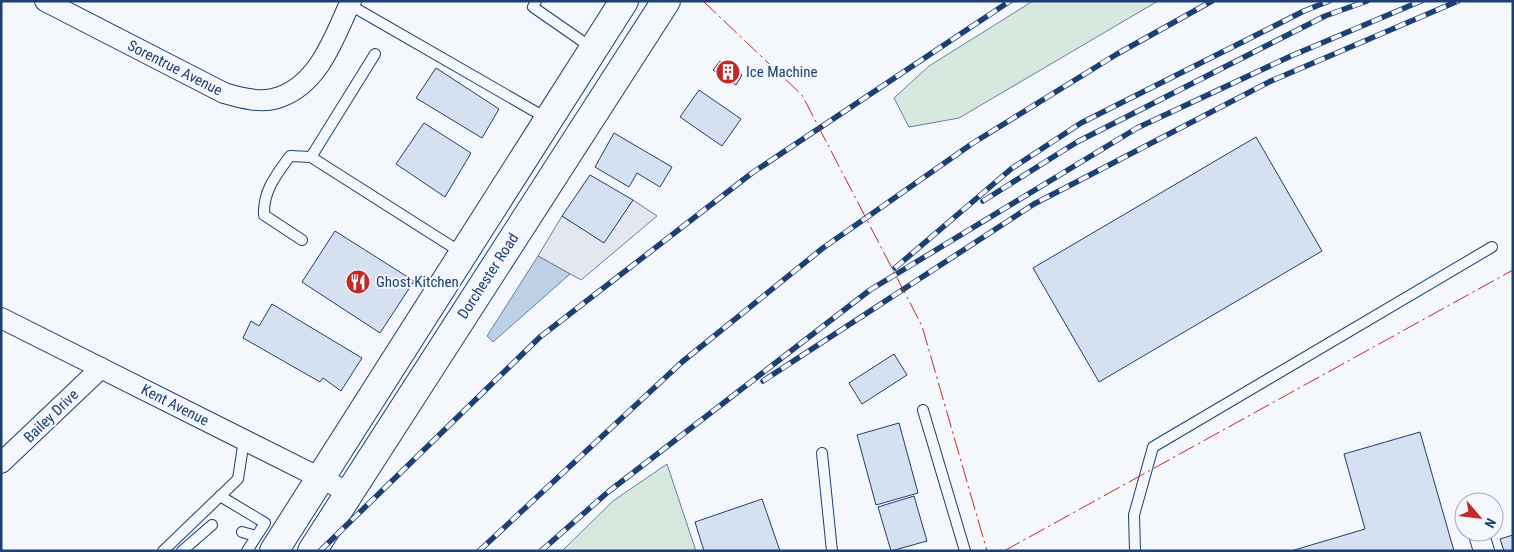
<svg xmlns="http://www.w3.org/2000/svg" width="1514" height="552" font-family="'Roboto Condensed',sans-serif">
  <rect width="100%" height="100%" fill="#f4f7fb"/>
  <g fill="#d7e8df" stroke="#687fa3">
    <polygon points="1033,1 1158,1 959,118 909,127 894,98 929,66"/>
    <polygon points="667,464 696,551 562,551 613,501"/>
  </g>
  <polygon fill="#e3e8f0" stroke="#687fa3" points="633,200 657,216 581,280 538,256 562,216 604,242"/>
  <polygon fill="#bed0e5" stroke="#687fa3" points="538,256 570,274 493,342 487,336"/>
  <g fill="#d5e0f0" stroke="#1d3f73">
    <polygon points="720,61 742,75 736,85 713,70"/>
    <polygon points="436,68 499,109 482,138 416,98"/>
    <polygon points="699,90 741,119 722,146 680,117"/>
    <polygon points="424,123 471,153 445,197 396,164"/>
    <polygon points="614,133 672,167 660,187 637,173 629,187 595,167"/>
    <polygon points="1256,137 1322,251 1099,382 1033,268"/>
    <polygon points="590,175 633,200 604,243 562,216"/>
    <polygon points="335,231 414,281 380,333 302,282"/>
    <polygon points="272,304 362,358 341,391 323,378 320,382 243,338 251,321 259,326"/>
    <polygon points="894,354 907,375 862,404 849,383"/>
    <polygon points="899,423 918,493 876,505 857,435"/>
    <polygon points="1420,432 1454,551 1291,551 1365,529 1344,454"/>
    <polygon points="914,496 927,541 891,551 878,507"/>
    <polygon points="762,499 780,551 704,551 695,522"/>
    <polygon points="1513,535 1513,551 1504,551 1500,539"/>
  </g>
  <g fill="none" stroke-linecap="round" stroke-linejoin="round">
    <defs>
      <g id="lane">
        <polyline points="536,1 533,7 592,48"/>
        <polyline points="350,5 548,119"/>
        <polyline points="311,157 375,54"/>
        <path d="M302,240L264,215C263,191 276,175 290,156L311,157L462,253"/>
        <polyline points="923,410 965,551"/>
        <polyline points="822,453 832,551"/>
        <polyline points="220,496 265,523 247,551"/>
        <polyline points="242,532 256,536"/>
        <polyline points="163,551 238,479 244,440"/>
        <polyline points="182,551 212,525"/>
        <polyline points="1135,551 1134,515 1153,447 1492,247"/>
      </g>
      <g id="street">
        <path d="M45,1L224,93C241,98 263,104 280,97C320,83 335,35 351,1"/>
        <polyline points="1,318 348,492"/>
        <polyline points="1,463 101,368"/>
        <polyline points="1480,538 1484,551"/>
      </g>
      <g id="secondary">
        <polyline points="274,551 624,1"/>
        <polyline points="312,551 666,1"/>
      </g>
    </defs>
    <use href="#lane" stroke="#1d3f73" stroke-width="12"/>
    <use href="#street" stroke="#1d3f73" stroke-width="22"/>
    <use href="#secondary" stroke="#1d3f73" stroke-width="30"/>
    <use href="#lane" stroke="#f4f7fb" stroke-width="10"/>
    <use href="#street" stroke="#f4f7fb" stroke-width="20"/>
    <use href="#secondary" stroke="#f4f7fb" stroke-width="28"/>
    <defs>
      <g id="rail">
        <polyline points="983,201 1077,142 1325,16 1367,1"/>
        <polyline points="895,268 1011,169 1081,123 1304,11 1329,1"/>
        <polyline points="763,381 1034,204 1271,81 1458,1"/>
        <polyline points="320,551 540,337 752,173 1010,1"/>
        <polyline points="479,551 682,362 823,248 973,143 1117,54 1212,1"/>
        <polyline points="541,551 608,492 870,290 1137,128 1291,56 1421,1"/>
      </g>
    </defs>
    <use href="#rail" stroke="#1d3f73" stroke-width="5.5"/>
    <use href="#rail" stroke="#f4f7fb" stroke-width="4" stroke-dasharray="11" stroke-linecap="butt"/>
    <g stroke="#c62828" stroke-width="1" stroke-dasharray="18 4 2.5 4" stroke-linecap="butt">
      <polyline points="703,1 802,95 922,326 987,551"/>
      <polyline points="1004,551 1513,270"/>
    </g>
  </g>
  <defs>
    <symbol id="building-disc" viewBox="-11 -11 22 22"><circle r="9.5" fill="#c62828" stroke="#f4f7fb"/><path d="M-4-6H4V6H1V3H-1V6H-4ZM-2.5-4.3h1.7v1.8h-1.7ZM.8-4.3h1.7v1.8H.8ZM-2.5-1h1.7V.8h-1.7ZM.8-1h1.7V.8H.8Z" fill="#fff"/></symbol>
    <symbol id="restaurant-disc" viewBox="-11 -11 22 22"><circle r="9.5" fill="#c62828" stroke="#f4f7fb"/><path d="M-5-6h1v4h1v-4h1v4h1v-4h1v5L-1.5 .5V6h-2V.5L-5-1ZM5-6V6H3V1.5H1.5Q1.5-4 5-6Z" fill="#fff"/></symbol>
  </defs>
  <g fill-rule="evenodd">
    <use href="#building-disc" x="714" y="58" width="28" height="28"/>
    <use href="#restaurant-disc" x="344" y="268" width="28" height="28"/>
  </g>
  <g text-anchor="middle" stroke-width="4" stroke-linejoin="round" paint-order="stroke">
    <g font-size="15" fill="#1d3f73" stroke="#f4f7fb">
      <text transform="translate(175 68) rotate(27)" y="5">Sorentrue Avenue</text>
      <text transform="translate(488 276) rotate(-57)" y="5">Dorchester Road</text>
      <text transform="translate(175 405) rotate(27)" y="5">Kent Avenue</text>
      <text transform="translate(51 416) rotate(-44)" y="5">Bailey Drive</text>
    </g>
    <g font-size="15" fill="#1d3f73" stroke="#f4f7fb" text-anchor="start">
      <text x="746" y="77">Ice Machine</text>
      <text x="376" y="287">Ghost Kitchen</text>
    </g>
  </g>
  <rect width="1514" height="552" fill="none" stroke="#1d3f73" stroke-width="5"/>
  <g transform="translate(1479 517) rotate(118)"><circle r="24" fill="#f4f7fb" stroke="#9eadc5"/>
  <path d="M0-4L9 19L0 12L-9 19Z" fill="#c62828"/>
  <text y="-8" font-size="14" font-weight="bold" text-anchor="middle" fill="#1d3f73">N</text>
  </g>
</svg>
